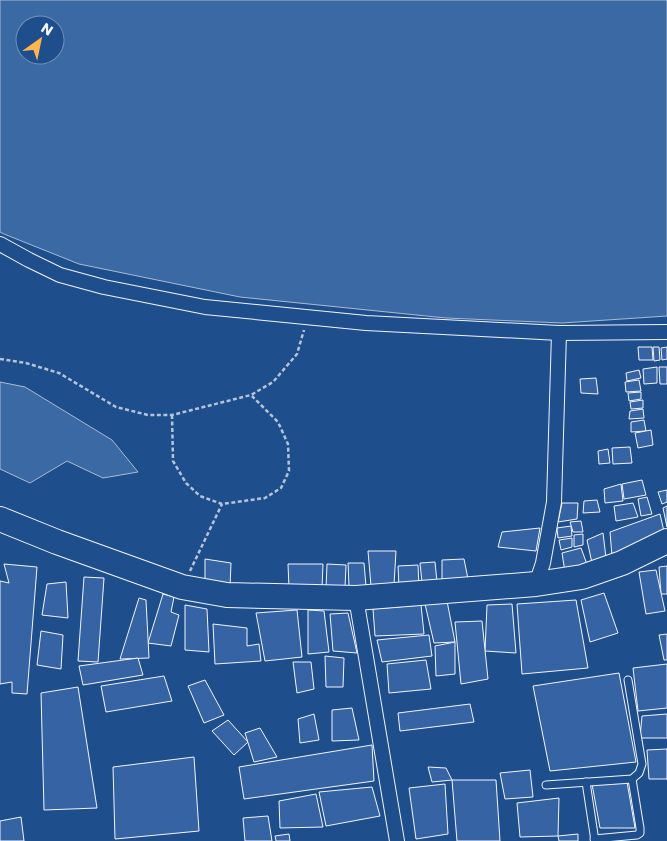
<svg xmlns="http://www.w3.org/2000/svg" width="667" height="841" font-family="Poppins,sans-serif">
  <rect width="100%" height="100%" fill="#1f4e8c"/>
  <g fill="#3b69a3" stroke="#a8bbd7" fill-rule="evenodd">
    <path d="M0,0H667V316L562,323L446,318L240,297L79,264L4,234L0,232ZM25,25H55V55H25Z"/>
    <polygon points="0,382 25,387 112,440 138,472 103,478 67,461 30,483 0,469"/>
  </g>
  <g fill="#3563a3" stroke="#f2f6ff">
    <polygon points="638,347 652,347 653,360 639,360"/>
    <polygon points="653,347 659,347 660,360 654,361"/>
    <polygon points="667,347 667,359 662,360 661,348"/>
    <polygon points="657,367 657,383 644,384 643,369"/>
    <polygon points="659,367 667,367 667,384 660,384"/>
    <polygon points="639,370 641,378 627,381 626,373"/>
    <polygon points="596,378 598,394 581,393 580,379"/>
    <polygon points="639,380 641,391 626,392 625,382"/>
    <polygon points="641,392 641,399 629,401 628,393"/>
    <polygon points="643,400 643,408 631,409 630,402"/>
    <polygon points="643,409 644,418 629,419 630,411"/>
    <polygon points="644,420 646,431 631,432 631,422"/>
    <polygon points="651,430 653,445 638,448 635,433"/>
    <polygon points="630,447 632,463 613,464 612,448"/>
    <polygon points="608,449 610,463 599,464 598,451"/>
    <polygon points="642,480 646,495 624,499 622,484"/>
    <polygon points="621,484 623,501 605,503 604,489"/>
    <polygon points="667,490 667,502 662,504 658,492"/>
    <polygon points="647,497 652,514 641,516 638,499"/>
    <polygon points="597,500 600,512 583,513 584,501"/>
    <polygon points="562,503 578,503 577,519 558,522"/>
    <polygon points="633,503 638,517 616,521 614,506"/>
    <polygon points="667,506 667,527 663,508"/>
    <polygon points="660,514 665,536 612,556 610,532"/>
    <polygon points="581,521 583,532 573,532 570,522"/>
    <polygon points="571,526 572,536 558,538 557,528"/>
    <polygon points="540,528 536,551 498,547 502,532"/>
    <polygon points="603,533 606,558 592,563 587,540"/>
    <polygon points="583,534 583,545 574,547 574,535"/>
    <polygon points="572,538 572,547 561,550 559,540"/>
    <polygon points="581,548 588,567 565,572 562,553"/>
    <polygon points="368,551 396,551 394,585 371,586"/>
    <polygon points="205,559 231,563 230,587 205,584"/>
    <polygon points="464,559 468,579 442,581 442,560"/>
    <polygon points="435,562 437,582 422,582 420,563"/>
    <polygon points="348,563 364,563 366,586 349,586"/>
    <polygon points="4,564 37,567 27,694 12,693 12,682 0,684 0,581 9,583"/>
    <polygon points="288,564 323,564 322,589 289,588"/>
    <polygon points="327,564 346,565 345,588 326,589"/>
    <polygon points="418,565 419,586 399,587 398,566"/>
    <polygon points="667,566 667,594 661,594 659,567"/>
    <polygon points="656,570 665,611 646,614 639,572"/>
    <polygon points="84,577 104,578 98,662 78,661"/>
    <polygon points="66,582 68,618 42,615 47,584"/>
    <polygon points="604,593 618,633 590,642 581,600"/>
    <polygon points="163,594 174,597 171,612 179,615 171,646 148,643"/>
    <polygon points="139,598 146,600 149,658 120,659"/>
    <polygon points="576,600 588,668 522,674 517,604"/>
    <polygon points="447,601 455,642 434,643 425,604"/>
    <polygon points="512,604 516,653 485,651 487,605"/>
    <polygon points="185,605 207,609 209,652 185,650"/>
    <polygon points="421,605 424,634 375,636 373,609"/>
    <polygon points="297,610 302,657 265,661 256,613"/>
    <polygon points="308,610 324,611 329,652 308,654"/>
    <polygon points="348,613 357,653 333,651 330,614"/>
    <polygon points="482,621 488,679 461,684 455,622"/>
    <polygon points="213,624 247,628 247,646 259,644 261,661 215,664"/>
    <polygon points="41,631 63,635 61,669 37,665"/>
    <polygon points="667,634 667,660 664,660 659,635"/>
    <polygon points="429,635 432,656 382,662 377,640"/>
    <polygon points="455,642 455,674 436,676 435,646"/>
    <polygon points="325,656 344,658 343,687 326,687"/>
    <polygon points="138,658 143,675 83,685 79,666"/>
    <polygon points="426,660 431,689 389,693 387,664"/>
    <polygon points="293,662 311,662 314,689 297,693"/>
    <polygon points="667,664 667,708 638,711 633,668"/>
    <polygon points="619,673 636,762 550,771 533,686"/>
    <polygon points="164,676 172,701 106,712 101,686"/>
    <polygon points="205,680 224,715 204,723 188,686"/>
    <polygon points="78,687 97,808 44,810 41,693"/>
    <polygon points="470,704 474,722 400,731 398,713"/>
    <polygon points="352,708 359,740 332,741 332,710"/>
    <polygon points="314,714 319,740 300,743 298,719"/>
    <polygon points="667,714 667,738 640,738 642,716"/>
    <polygon points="228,720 248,742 234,755 212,731"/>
    <polygon points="260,728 277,757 254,762 245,733"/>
    <polygon points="372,745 374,781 244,799 239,767"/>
    <polygon points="667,749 667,779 649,779 647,750"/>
    <polygon points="194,757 199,831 115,839 113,767"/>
    <polygon points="428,767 446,768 452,780 432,782"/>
    <polygon points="530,770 533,797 505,799 500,773"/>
    <polygon points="452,780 496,780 500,841 457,841"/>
    <polygon points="627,782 635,828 600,828 592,784"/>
    <polygon points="445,784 448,834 416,839 409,788"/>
    <polygon points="372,787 380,816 326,826 319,792"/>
    <polygon points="316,794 323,827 280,828 279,801"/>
    <polygon points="559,798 558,836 520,837 517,803"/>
    <polygon points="268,816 272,841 245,841 243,818"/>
    <polygon points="21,817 24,841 0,841 0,821"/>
    <polygon points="289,834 290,841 276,841 275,836"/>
    <polygon points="578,834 578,841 559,841 558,836"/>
  </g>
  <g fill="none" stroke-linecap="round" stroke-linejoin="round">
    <defs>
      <g id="lane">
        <polyline points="586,782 595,841"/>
        <polyline points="546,785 632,779 639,773 642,764 628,680"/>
        <polyline points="594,839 637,835 640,833 640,828 632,779"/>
      </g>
      <g id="street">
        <polyline points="0,244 29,260 60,275 104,287 205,307 366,323 559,333 667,332"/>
        <polyline points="536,584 543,563 554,502 559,333"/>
        <polyline points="356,598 397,841"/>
      </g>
      <polyline id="highway" points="0,519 57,542 182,587 227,595 356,598 536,584 582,577 622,563 667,541"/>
    </defs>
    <use href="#lane" stroke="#f2f6ff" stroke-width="9"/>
    <use href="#street" stroke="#f2f6ff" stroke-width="16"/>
    <use href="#highway" stroke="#f2f6ff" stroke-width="26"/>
    <g stroke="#b3c4dc" stroke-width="2.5" stroke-dasharray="4 2.5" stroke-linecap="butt">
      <polyline points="0,359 26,363 59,373 116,407 148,415 172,415 251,395 273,382 297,354 304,330"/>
      <polyline points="172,415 173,461 186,483 200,496 222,504 265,498 281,488 289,471 288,444 278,422 252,396"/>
      <polyline points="190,571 222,504"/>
    </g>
    <use href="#lane" stroke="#1f4e8c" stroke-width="7"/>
    <use href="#street" stroke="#1f4e8c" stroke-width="14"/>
    <use href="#highway" stroke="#1f4e8c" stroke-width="24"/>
  </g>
  <g transform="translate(40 40) rotate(33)"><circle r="24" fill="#1f4e8c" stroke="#7391ba"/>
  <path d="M0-4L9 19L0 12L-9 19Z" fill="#ffb74d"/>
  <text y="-8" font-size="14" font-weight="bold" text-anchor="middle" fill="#f2f6ff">N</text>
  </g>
</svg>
